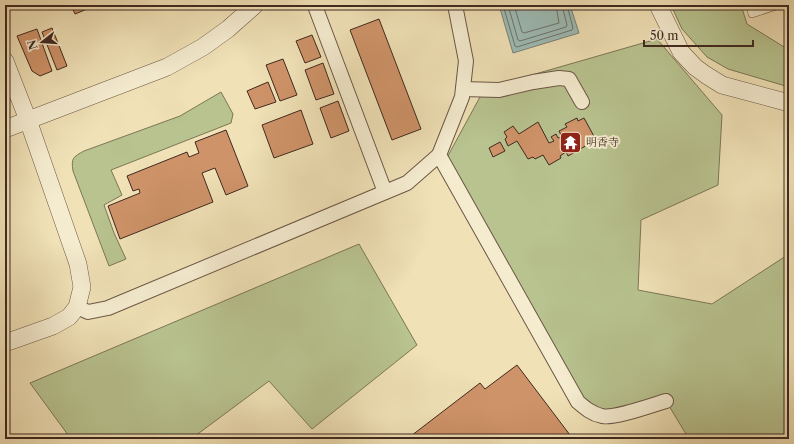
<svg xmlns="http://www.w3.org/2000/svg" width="794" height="444" font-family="'Libre Caslon Text','Noto Serif JP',serif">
  <rect width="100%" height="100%" fill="#f0e1b6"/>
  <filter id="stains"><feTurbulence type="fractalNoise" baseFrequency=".005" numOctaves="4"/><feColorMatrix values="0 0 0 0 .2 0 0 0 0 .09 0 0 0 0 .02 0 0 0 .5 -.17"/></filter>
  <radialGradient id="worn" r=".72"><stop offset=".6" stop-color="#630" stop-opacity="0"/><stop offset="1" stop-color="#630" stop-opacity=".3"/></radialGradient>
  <g fill="#b8c38f" stroke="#7c7658">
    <polygon points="671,5 741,5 747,24 789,50 789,87 728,69 707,57 682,29"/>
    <polygon points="657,39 722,115 718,185 641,220 638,290 712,304 789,254 789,439 689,439 666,401 601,411 581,395 444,163 480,97 497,85"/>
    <path d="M221,92L233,114L231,123L111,170L122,195L104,205L114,233L126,259L109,266L73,171C71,158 73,157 84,151L180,116Z"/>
    <polygon points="359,244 417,345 312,429 269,381 191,439 71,439 30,383"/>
  </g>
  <polygon fill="#9dbcb6" stroke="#78817a" points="499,5 570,5 579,33 513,53"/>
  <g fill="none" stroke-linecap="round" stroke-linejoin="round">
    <g stroke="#6e726b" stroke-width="1">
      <polyline points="503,5 515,46 517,47 572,30 573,28 567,5"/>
      <polyline points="508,5 518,40 520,41 566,27 567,25 562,5"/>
      <polyline points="514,5 522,32 524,33 559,23 556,5"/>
    </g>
  </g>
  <g fill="#cf9369" stroke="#402920">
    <polygon points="71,5 97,5 75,14"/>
    <polygon points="379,19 421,129 392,140 350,30"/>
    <polygon points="52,28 67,66 57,70 42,32"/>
    <polygon points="37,29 52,71 40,76 32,71 17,36"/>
    <polygon points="312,35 321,57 305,63 296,41"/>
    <polygon points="283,59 297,95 280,101 266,65"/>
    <polygon points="323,63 334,94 316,100 305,70"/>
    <polygon points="268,82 276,102 255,109 247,91"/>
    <polygon points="338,101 349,131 331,138 320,108"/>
    <polygon points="301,110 313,144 274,158 262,125"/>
    <polygon points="577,118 578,121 584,118 596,140 568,156 566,152 560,156 561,158 549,165 543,155 535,159 533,157 528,159 517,141 508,146 505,139 507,137 504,132 513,126 519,134 538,122 549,143 554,141 551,137 556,134 558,138 562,137 559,131 567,127 565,124"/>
    <polygon points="226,130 248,186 226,195 215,168 202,173 213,202 120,239 108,206 140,193 139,189 133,191 127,176 187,152 189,157 199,153 195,142"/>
    <polygon points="500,142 505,151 493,157 489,148"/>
    <polygon points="517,365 573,439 407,439 480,383 485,389"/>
  </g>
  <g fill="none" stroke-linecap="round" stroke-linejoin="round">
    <defs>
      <polyline id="service" points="750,5 752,14 779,5"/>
      <g id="minor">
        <polyline points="316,5 315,6 385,192"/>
        <polyline points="463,89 499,90 533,82 559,78 569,79 582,102"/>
        <path d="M439,155L578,402C585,408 592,414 602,416C614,419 652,405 666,401"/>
        <polyline points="77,307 88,312 108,308 407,183 439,155 462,97 466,61 455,5"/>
      </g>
      <g id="tertiary">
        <polyline points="658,5 681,52 695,67 706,75 722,85 789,103"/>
        <polyline points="5,61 28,120 78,264 82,287 77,307 69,317 53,326 5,343"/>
        <polyline points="5,129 167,67 203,47 228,29 255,5"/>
      </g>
    </defs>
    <use href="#service" stroke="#6c5746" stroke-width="8"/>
    <use href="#minor" stroke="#6c5746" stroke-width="16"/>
    <use href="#tertiary" stroke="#6c5746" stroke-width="18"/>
    <use href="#service" stroke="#f5ecd0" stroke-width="7"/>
    <use href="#minor" stroke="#f5ecd0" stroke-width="14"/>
    <use href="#tertiary" stroke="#f5ecd0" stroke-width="17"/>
  </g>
  <defs>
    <symbol id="temple-square" viewBox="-11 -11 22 22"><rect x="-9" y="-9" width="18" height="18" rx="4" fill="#8f2418" stroke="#f5ecd0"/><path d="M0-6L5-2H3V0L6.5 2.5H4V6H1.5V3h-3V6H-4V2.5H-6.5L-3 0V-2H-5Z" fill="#fff"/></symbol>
  </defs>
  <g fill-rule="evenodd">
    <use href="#temple-square" x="558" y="130" width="25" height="25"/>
  </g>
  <g text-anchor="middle" stroke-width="4" stroke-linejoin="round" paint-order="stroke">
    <g font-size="11" fill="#402920" stroke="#f5ecd0" text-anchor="start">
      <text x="586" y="146">明香寺</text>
    </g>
  </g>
  <rect width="794" height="444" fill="none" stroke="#f0e1b6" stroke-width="20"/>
  <rect x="6" y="6" width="782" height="432" fill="none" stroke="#402920" stroke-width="2"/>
  <rect x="10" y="10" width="774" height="424" fill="none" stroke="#402920"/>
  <g transform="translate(42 42) rotate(253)" stroke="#f5ecd0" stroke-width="3" paint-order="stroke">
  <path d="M0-3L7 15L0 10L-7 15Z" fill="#402920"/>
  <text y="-6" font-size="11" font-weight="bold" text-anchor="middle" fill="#402920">N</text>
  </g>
  <path d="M644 40v6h109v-6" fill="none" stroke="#402920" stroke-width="2"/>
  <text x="650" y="40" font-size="12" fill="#402920" stroke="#f5ecd0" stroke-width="3" paint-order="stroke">50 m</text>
  <rect width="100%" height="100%" filter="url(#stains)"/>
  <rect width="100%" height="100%" fill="url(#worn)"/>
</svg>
